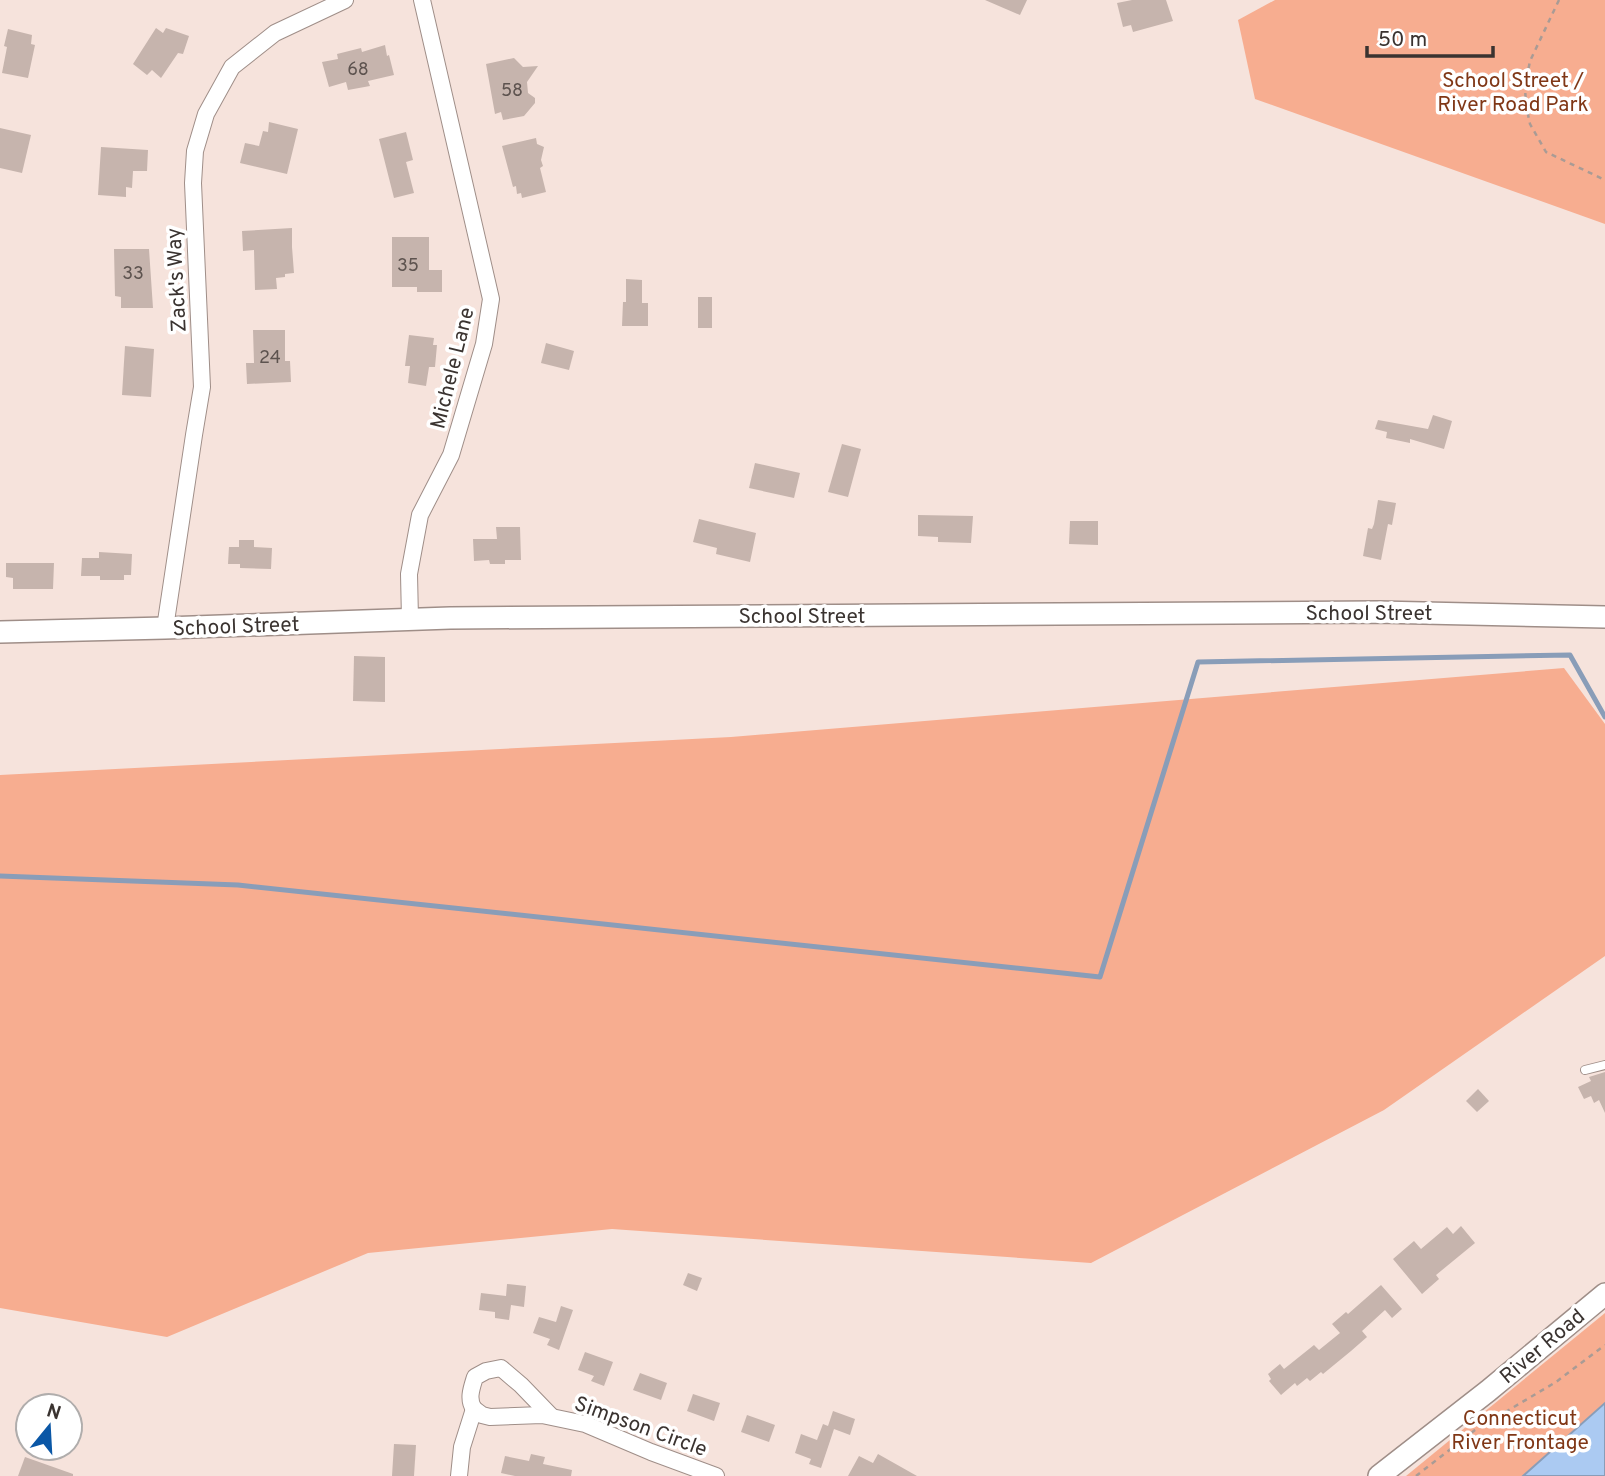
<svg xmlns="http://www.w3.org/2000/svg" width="1605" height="1476" font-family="Overpass,sans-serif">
  <rect width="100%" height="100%" fill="#f6e3dc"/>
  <g fill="#f7ad90">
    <polygon points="1275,0 1605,0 1605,224 1255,99 1238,20"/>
    <polygon points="1564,668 1605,724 1605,956 1384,1110 1091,1263 612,1229 368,1253 167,1337 0,1308 0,775 731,737"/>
    <polygon points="1605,1313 1605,1403 1523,1476 1406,1476"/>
  </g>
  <polygon fill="#abcaf2" stroke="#899db8" stroke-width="2" points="1605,1403 1605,1476 1523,1476"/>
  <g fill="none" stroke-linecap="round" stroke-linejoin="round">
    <polyline stroke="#899db8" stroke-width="5" points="0,876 238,885 1100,977 1198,662 1570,655 1605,717"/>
  </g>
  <g fill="#c6b4ad">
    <polygon points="985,0 1027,0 1020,15"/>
    <polygon points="1132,0 1166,0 1173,21 1133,32 1131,25 1123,27 1117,3"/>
    <polygon points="156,28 163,33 166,28 189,36 183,54 178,53 161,78 152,70 147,75 133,64"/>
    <polygon points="8,29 32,35 31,44 35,45 28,78 2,73 7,47 4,46"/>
    <polygon points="385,45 387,56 389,55 394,75 368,81 370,86 348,90 346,82 329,87 322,62 338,59 337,54 361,48 362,52"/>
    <polygon points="514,58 523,67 538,66 527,82 528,93 535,98 535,103 524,116 503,120 501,112 495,114 486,64"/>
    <polygon points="269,122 298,129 287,174 240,163 245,143 259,146 263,131 268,132"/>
    <polygon points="0,128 31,135 22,173 0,168"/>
    <polygon points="406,132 413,160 406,162 414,193 394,198 379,139"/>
    <polygon points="536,138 537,144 544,147 541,160 543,166 540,168 546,192 522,198 521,193 517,194 516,186 513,187 502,146"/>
    <polygon points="101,147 148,150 147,171 133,171 132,188 126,187 126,197 98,195"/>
    <polygon points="292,228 292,247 294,273 285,274 285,277 276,278 277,289 255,290 254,250 243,251 242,231"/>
    <polygon points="392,237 429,237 429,270 442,270 442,292 417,292 417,287 392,287"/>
    <polygon points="114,249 149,249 153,308 121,308 121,297 115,296"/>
    <polygon points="626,279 642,280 642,303 648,303 648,326 622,326 623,302 626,302"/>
    <rect x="698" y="297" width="14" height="31"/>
    <polygon points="253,330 285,330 285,361 290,361 291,382 247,384 246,363 254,363"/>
    <polygon points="409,335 434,338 433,345 437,345 435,367 429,367 426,386 408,383 410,366 405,366"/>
    <polygon points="546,343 574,351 569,370 541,363"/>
    <polygon points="125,346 154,349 151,397 122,395"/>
    <polygon points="1433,415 1452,421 1444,449 1410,439 1410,443 1386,438 1387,432 1375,429 1378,420 1428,429"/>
    <polygon points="842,444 861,449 848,497 828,492"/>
    <polygon points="755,463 800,473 794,498 749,488"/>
    <polygon points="1378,500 1396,503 1392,525 1388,524 1381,560 1363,556 1368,528 1372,529 1374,524"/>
    <polygon points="918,515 973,516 971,543 938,542 938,537 918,536"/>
    <polygon points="699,519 756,533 750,562 716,554 717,548 693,542"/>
    <polygon points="1070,521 1098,521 1098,545 1069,544"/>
    <polygon points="496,527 520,527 521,560 505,560 505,564 490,564 489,560 474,561 473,539 497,539"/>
    <polygon points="239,540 254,540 254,547 272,548 271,569 240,568 240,564 228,564 229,547 239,547"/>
    <polygon points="99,552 132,554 131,575 124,575 124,580 100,580 100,576 81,576 82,558 99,558"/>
    <polygon points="6,563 54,563 53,589 13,589 13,578 6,577"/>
    <polygon points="354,656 385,657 385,702 353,701"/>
    <polygon points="1605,1072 1605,1113 1599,1100 1594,1103 1591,1096 1584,1099 1578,1087 1591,1081 1589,1077"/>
    <polygon points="1478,1089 1489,1101 1477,1112 1466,1101"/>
    <polygon points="1461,1226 1475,1243 1436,1275 1439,1279 1422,1294 1393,1259 1414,1241 1421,1249 1447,1227 1453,1234"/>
    <polygon points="688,1273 702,1278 697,1291 683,1285"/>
    <polygon points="507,1284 526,1286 524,1307 511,1305 509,1320 495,1318 495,1312 479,1310 481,1293 506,1296"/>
    <polygon points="1381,1285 1402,1309 1392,1318 1385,1310 1362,1331 1367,1337 1351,1351 1323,1374 1321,1372 1310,1381 1307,1378 1297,1386 1295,1383 1281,1395 1269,1381 1271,1379 1268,1374 1280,1364 1284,1369 1314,1345 1319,1350 1340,1333 1332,1324 1346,1312 1348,1314"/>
    <polygon points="561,1306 573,1310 559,1350 547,1345 550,1339 533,1333 539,1317 556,1322"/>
    <polygon points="585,1352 613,1362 604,1386 591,1381 594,1376 578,1370"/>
    <polygon points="640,1373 667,1383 661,1400 633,1390"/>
    <polygon points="693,1394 720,1403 714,1421 687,1411"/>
    <polygon points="833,1411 855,1419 850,1435 834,1429 821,1468 809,1464 811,1459 795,1453 801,1434 817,1440 823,1424 828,1426"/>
    <polygon points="747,1415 775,1425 769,1442 741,1432"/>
    <polygon points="394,1444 416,1445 414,1476 392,1476"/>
    <polygon points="531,1454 545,1457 543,1464 572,1470 571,1476 515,1476 501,1473 505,1456 529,1461"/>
    <polygon points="878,1454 917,1476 848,1476 859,1456 873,1463"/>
    <polygon points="25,1457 73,1474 73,1476 18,1476"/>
  </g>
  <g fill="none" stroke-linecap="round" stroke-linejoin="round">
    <defs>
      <polyline id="lane" points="1585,1070 1605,1065"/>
      <g id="street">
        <polyline points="410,619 409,574 420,515 451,455 484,344 491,299 422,0"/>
        <polyline points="165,628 194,435 202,387 193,183 195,151 206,114 232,67 275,33 345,0"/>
        <path d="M474,1409C467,1399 472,1387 475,1377L486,1371L501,1368L521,1385L551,1416"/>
        <polyline points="459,1476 462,1447 474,1409 482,1415 490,1417 542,1415 585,1424 651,1452 716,1476"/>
      </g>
      <g id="secondary">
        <polyline points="0,632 165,628 450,618 1378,612 1605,617"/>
        <polyline points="1379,1476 1488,1391 1605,1294"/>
      </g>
    </defs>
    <use href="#lane" stroke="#9f8e88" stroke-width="10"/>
    <use href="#street" stroke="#9f8e88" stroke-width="18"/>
    <use href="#secondary" stroke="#9f8e88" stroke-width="24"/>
    <g stroke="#a99b95" stroke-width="2.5" stroke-dasharray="5 5" stroke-linecap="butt">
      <polyline points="1559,0 1530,61 1525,87 1526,105 1530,124 1546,152 1605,180"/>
      <polyline points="1416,1476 1475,1430 1556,1382 1605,1345"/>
    </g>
    <use href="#lane" stroke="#fff" stroke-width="8"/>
    <use href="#street" stroke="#fff" stroke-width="16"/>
    <use href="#secondary" stroke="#fff" stroke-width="21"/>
  </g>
  <g text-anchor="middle" stroke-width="7" stroke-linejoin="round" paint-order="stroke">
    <g font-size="18" fill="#5d534f">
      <text x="358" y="75">68</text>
      <text x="512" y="96">58</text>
      <text x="408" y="271">35</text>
      <text x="133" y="279">33</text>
      <text x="270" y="363">24</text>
    </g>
    <g font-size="21" fill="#803716" stroke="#fff">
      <text x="1513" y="87">School Street /<tspan x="1513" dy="24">River Road Park</tspan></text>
      <text x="1520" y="1425">Connecticut<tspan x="1520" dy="24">River Frontage</tspan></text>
    </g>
    <g font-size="21" fill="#3a3330" stroke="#fff">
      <text transform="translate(176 280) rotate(-93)" y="7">Zack's Way</text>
      <text transform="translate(452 368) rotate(-76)" y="7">Michele Lane</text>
      <text x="1369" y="620">School Street</text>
      <text x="802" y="623">School Street</text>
      <text transform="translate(236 626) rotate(-2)" y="7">School Street</text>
      <text transform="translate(1542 1346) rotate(-40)" y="7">River Road</text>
      <text transform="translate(641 1426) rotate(20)" y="7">Simpson Circle</text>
    </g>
  </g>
  <g transform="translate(49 1427) rotate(18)"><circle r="33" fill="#ffffff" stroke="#b0adac" stroke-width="2"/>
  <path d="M0-5L12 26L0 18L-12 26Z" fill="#0a57a6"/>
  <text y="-10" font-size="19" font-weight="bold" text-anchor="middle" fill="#3a3330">N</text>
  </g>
  <path d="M1367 46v10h126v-10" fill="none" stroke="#3a3330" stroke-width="3.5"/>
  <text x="1378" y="46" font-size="21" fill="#3a3330" stroke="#ffffff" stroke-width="5" paint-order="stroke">50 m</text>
</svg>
